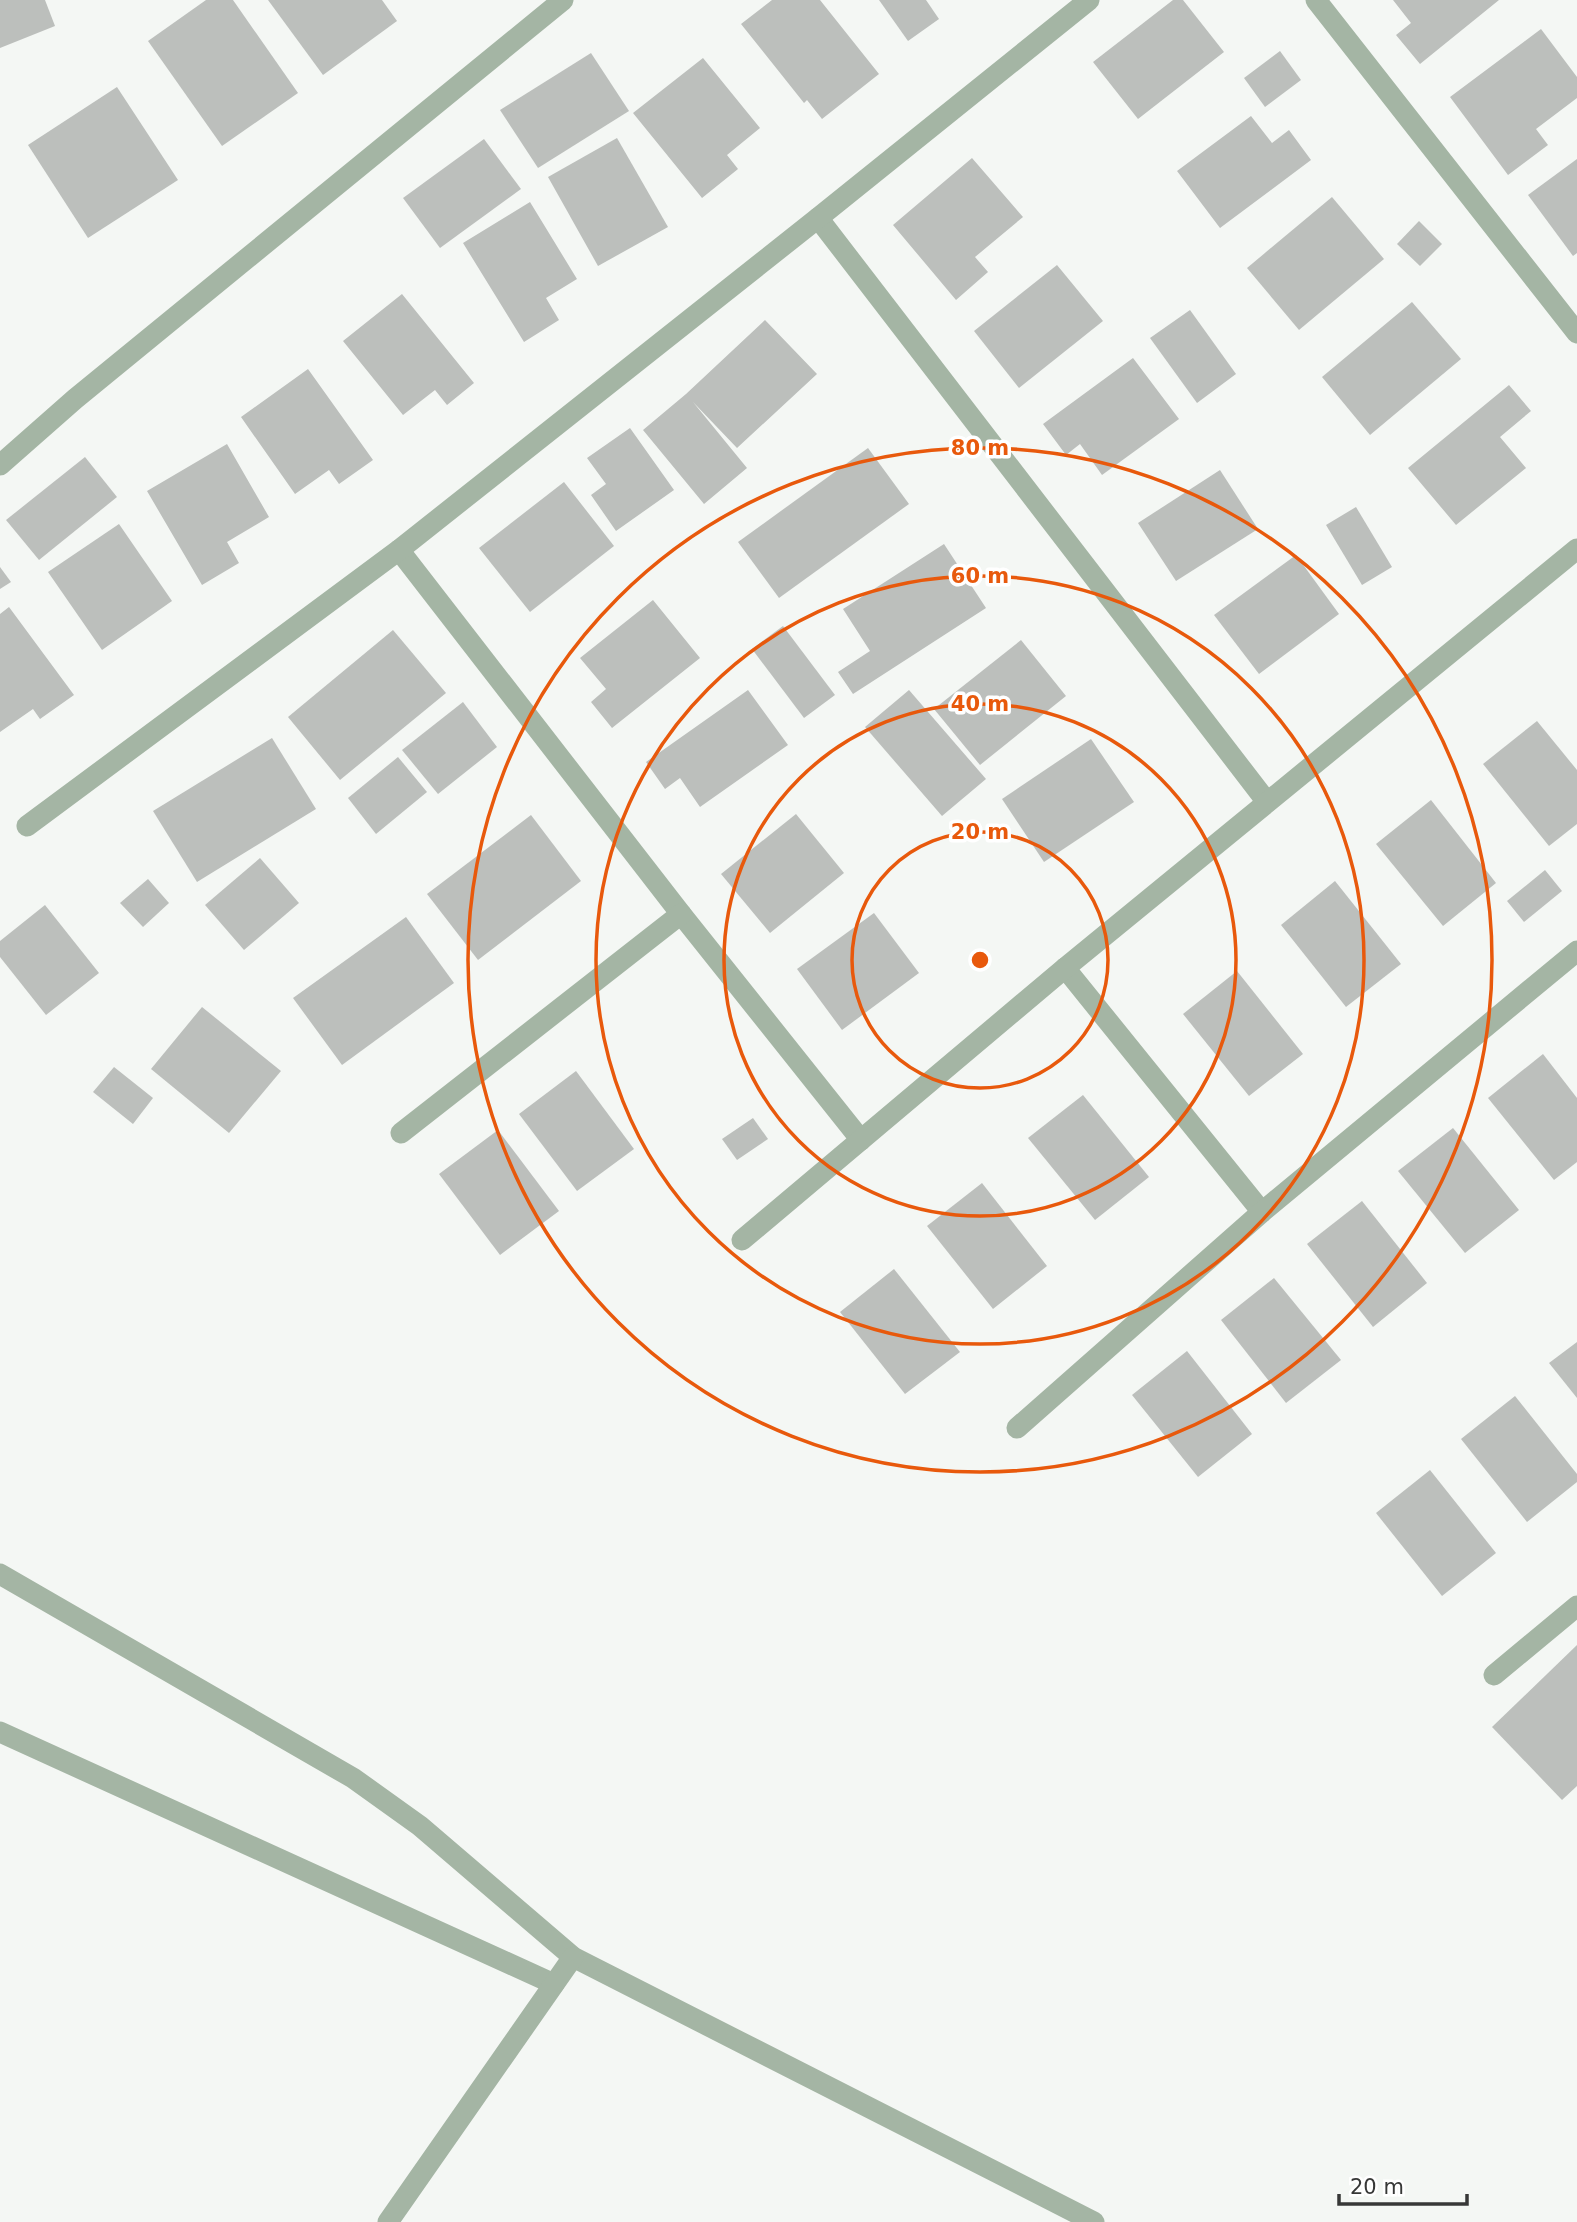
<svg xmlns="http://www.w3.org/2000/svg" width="1577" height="2222" font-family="'DejaVu Sans',sans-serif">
  <rect width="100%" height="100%" fill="#f4f7f4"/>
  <g fill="#bcbfbc">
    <polygon points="0,0 45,0 55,26 0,48"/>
    <polygon points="206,0 233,0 298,93 222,146 148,41"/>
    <polygon points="268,0 382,0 397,21 323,75"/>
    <polygon points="772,0 820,0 879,74 822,119 807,100 804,103 741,24"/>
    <polygon points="879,0 926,0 939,19 908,41"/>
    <polygon points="1173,0 1183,0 1224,52 1138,119 1093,62"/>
    <polygon points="1393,0 1499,0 1420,64 1396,35 1411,23"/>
    <polygon points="1541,29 1577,77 1577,98 1536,129 1548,145 1508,175 1450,97"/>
    <polygon points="1280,51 1301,80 1265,107 1244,78"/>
    <polygon points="591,53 629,111 538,168 500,110"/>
    <polygon points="703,58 760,128 727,155 738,169 702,198 633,113"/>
    <polygon points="117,87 178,180 88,238 28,145"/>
    <polygon points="1251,116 1272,143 1289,130 1311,160 1220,228 1177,171"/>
    <polygon points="617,138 668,227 598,266 548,177"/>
    <polygon points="484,139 521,189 440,248 403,198"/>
    <polygon points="972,158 1023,217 975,257 988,272 956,300 893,225"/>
    <polygon points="1577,159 1577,253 1573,256 1528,195"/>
    <polygon points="1332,197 1384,259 1299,330 1247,268"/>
    <polygon points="530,202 577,279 546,298 559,320 524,342 463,243"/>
    <polygon points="1419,221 1442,244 1420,266 1397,244"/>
    <polygon points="1057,265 1103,321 1019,388 974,331"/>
    <polygon points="402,294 474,383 447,405 435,390 403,415 343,341"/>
    <polygon points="1412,302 1461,359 1370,435 1322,377"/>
    <polygon points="1190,310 1236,374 1197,403 1150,338"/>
    <polygon points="765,320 817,374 737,448 693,402 747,468 704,504 643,430 686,394"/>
    <polygon points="1133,358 1179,419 1102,475 1080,444 1066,455 1043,424"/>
    <polygon points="308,369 373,460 339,484 329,470 295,494 241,417"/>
    <polygon points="1509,385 1531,411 1500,437 1526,468 1456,525 1408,468"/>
    <polygon points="630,428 674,490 616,531 591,495 606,484 587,458"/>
    <polygon points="227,444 269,517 227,542 239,563 202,585 147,491"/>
    <polygon points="868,448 909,504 779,598 738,542"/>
    <polygon points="85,457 117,497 39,560 6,520"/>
    <polygon points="1220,470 1258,529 1176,581 1138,523"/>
    <polygon points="564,482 614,546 530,612 479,548"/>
    <polygon points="1356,507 1392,567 1362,585 1326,525"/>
    <polygon points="119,524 172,601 102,650 48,572"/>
    <polygon points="944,544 986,608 853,694 838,672 870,651 843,609"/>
    <polygon points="1296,555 1339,614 1259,674 1214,615"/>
    <polygon points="0,567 11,582 0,589"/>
    <polygon points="653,600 700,658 612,728 591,702 606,689 580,658"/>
    <polygon points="9,607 74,695 40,719 33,709 0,732 0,614"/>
    <polygon points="783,626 835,695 804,718 752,649"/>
    <polygon points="393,630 446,693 340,780 288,717"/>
    <polygon points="1021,640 1066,696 980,765 934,709"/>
    <polygon points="748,690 788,745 700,807 680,778 665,789 646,762"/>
    <polygon points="909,690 986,779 942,816 865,727"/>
    <polygon points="463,702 497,747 438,794 402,750"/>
    <polygon points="1537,721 1577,770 1577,824 1549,846 1483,764"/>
    <polygon points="272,738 316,809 197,882 153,811"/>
    <polygon points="1091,739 1134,802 1044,862 1002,799"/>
    <polygon points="398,757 427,792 376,834 348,798"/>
    <polygon points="1431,800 1496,883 1443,926 1376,844"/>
    <polygon points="796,814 844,873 770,933 721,874"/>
    <polygon points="531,815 581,881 478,960 427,894"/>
    <polygon points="260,858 299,903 244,950 205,905"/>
    <polygon points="1545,870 1562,891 1524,922 1507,901"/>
    <polygon points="148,879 169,903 143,927 120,903"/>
    <polygon points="1335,881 1401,964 1346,1007 1281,925"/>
    <polygon points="45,905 99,973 46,1015 0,957 0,941"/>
    <polygon points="874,913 919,973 842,1030 797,969"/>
    <polygon points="406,917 454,983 342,1065 293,998"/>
    <polygon points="1237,971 1303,1054 1249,1096 1183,1014"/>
    <polygon points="202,1007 281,1071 229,1133 151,1069"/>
    <polygon points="1543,1054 1577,1098 1577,1162 1554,1180 1488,1098"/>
    <polygon points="114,1067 153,1098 133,1124 93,1092"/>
    <polygon points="576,1071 634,1149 577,1191 519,1114"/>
    <polygon points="1083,1095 1149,1177 1095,1220 1028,1138"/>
    <polygon points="753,1118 768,1139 737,1160 722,1139"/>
    <polygon points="1453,1128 1519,1210 1465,1253 1398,1171"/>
    <polygon points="498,1130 559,1211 500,1255 439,1174"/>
    <polygon points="982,1183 1047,1266 993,1309 927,1226"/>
    <polygon points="1362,1201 1427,1283 1373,1327 1307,1244"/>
    <polygon points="894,1269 960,1352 905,1394 840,1312"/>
    <polygon points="1274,1278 1341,1360 1286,1403 1221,1320"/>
    <polygon points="1577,1342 1577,1398 1549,1363"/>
    <polygon points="1187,1351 1252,1434 1198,1477 1132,1395"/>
    <polygon points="1515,1396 1577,1474 1577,1482 1527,1522 1461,1439"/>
    <polygon points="1430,1470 1496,1553 1442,1596 1376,1513"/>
    <polygon points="1577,1645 1577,1786 1562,1800 1492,1727"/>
  </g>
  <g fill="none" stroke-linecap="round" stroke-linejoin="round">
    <g stroke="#a4b5a4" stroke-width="21">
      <polyline points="1316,0 1577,333"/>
      <polyline points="818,218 1267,802"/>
      <polyline points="0,465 75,399 563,0"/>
      <polyline points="399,550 681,914 861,1140"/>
      <polyline points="27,826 399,550 818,218 1089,0"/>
      <polyline points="1065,968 1262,1212"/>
      <polyline points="401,1133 681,914"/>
      <polyline points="742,1240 1065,968 1577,549"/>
      <polyline points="1017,1428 1262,1212 1577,951"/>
      <polyline points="0,1574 353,1778 420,1826 573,1957 1094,2222"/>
      <polyline points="1494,1675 1577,1606"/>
      <polyline points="0,1732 554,1984"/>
      <polyline points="388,2222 573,1957"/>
    </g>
  </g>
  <g fill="none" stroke="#e8590c" stroke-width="3.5">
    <circle cx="980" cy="960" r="128"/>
    <circle cx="980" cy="960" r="256"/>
    <circle cx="980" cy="960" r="384"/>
    <circle cx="980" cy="960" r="512"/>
  </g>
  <circle cx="980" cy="960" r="10" fill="#e8590c" stroke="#fff" stroke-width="3.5"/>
  <g font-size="21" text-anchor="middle" font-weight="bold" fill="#e8590c" stroke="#fff" stroke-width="7" stroke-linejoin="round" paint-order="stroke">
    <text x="980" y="455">80 m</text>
    <text x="980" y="583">60 m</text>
    <text x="980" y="711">40 m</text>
    <text x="980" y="839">20 m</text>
  </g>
  <path d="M1339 2194v10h128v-10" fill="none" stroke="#373837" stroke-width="3.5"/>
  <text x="1350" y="2194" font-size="21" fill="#373837" stroke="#ffffff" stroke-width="5" paint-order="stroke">20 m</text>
</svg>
